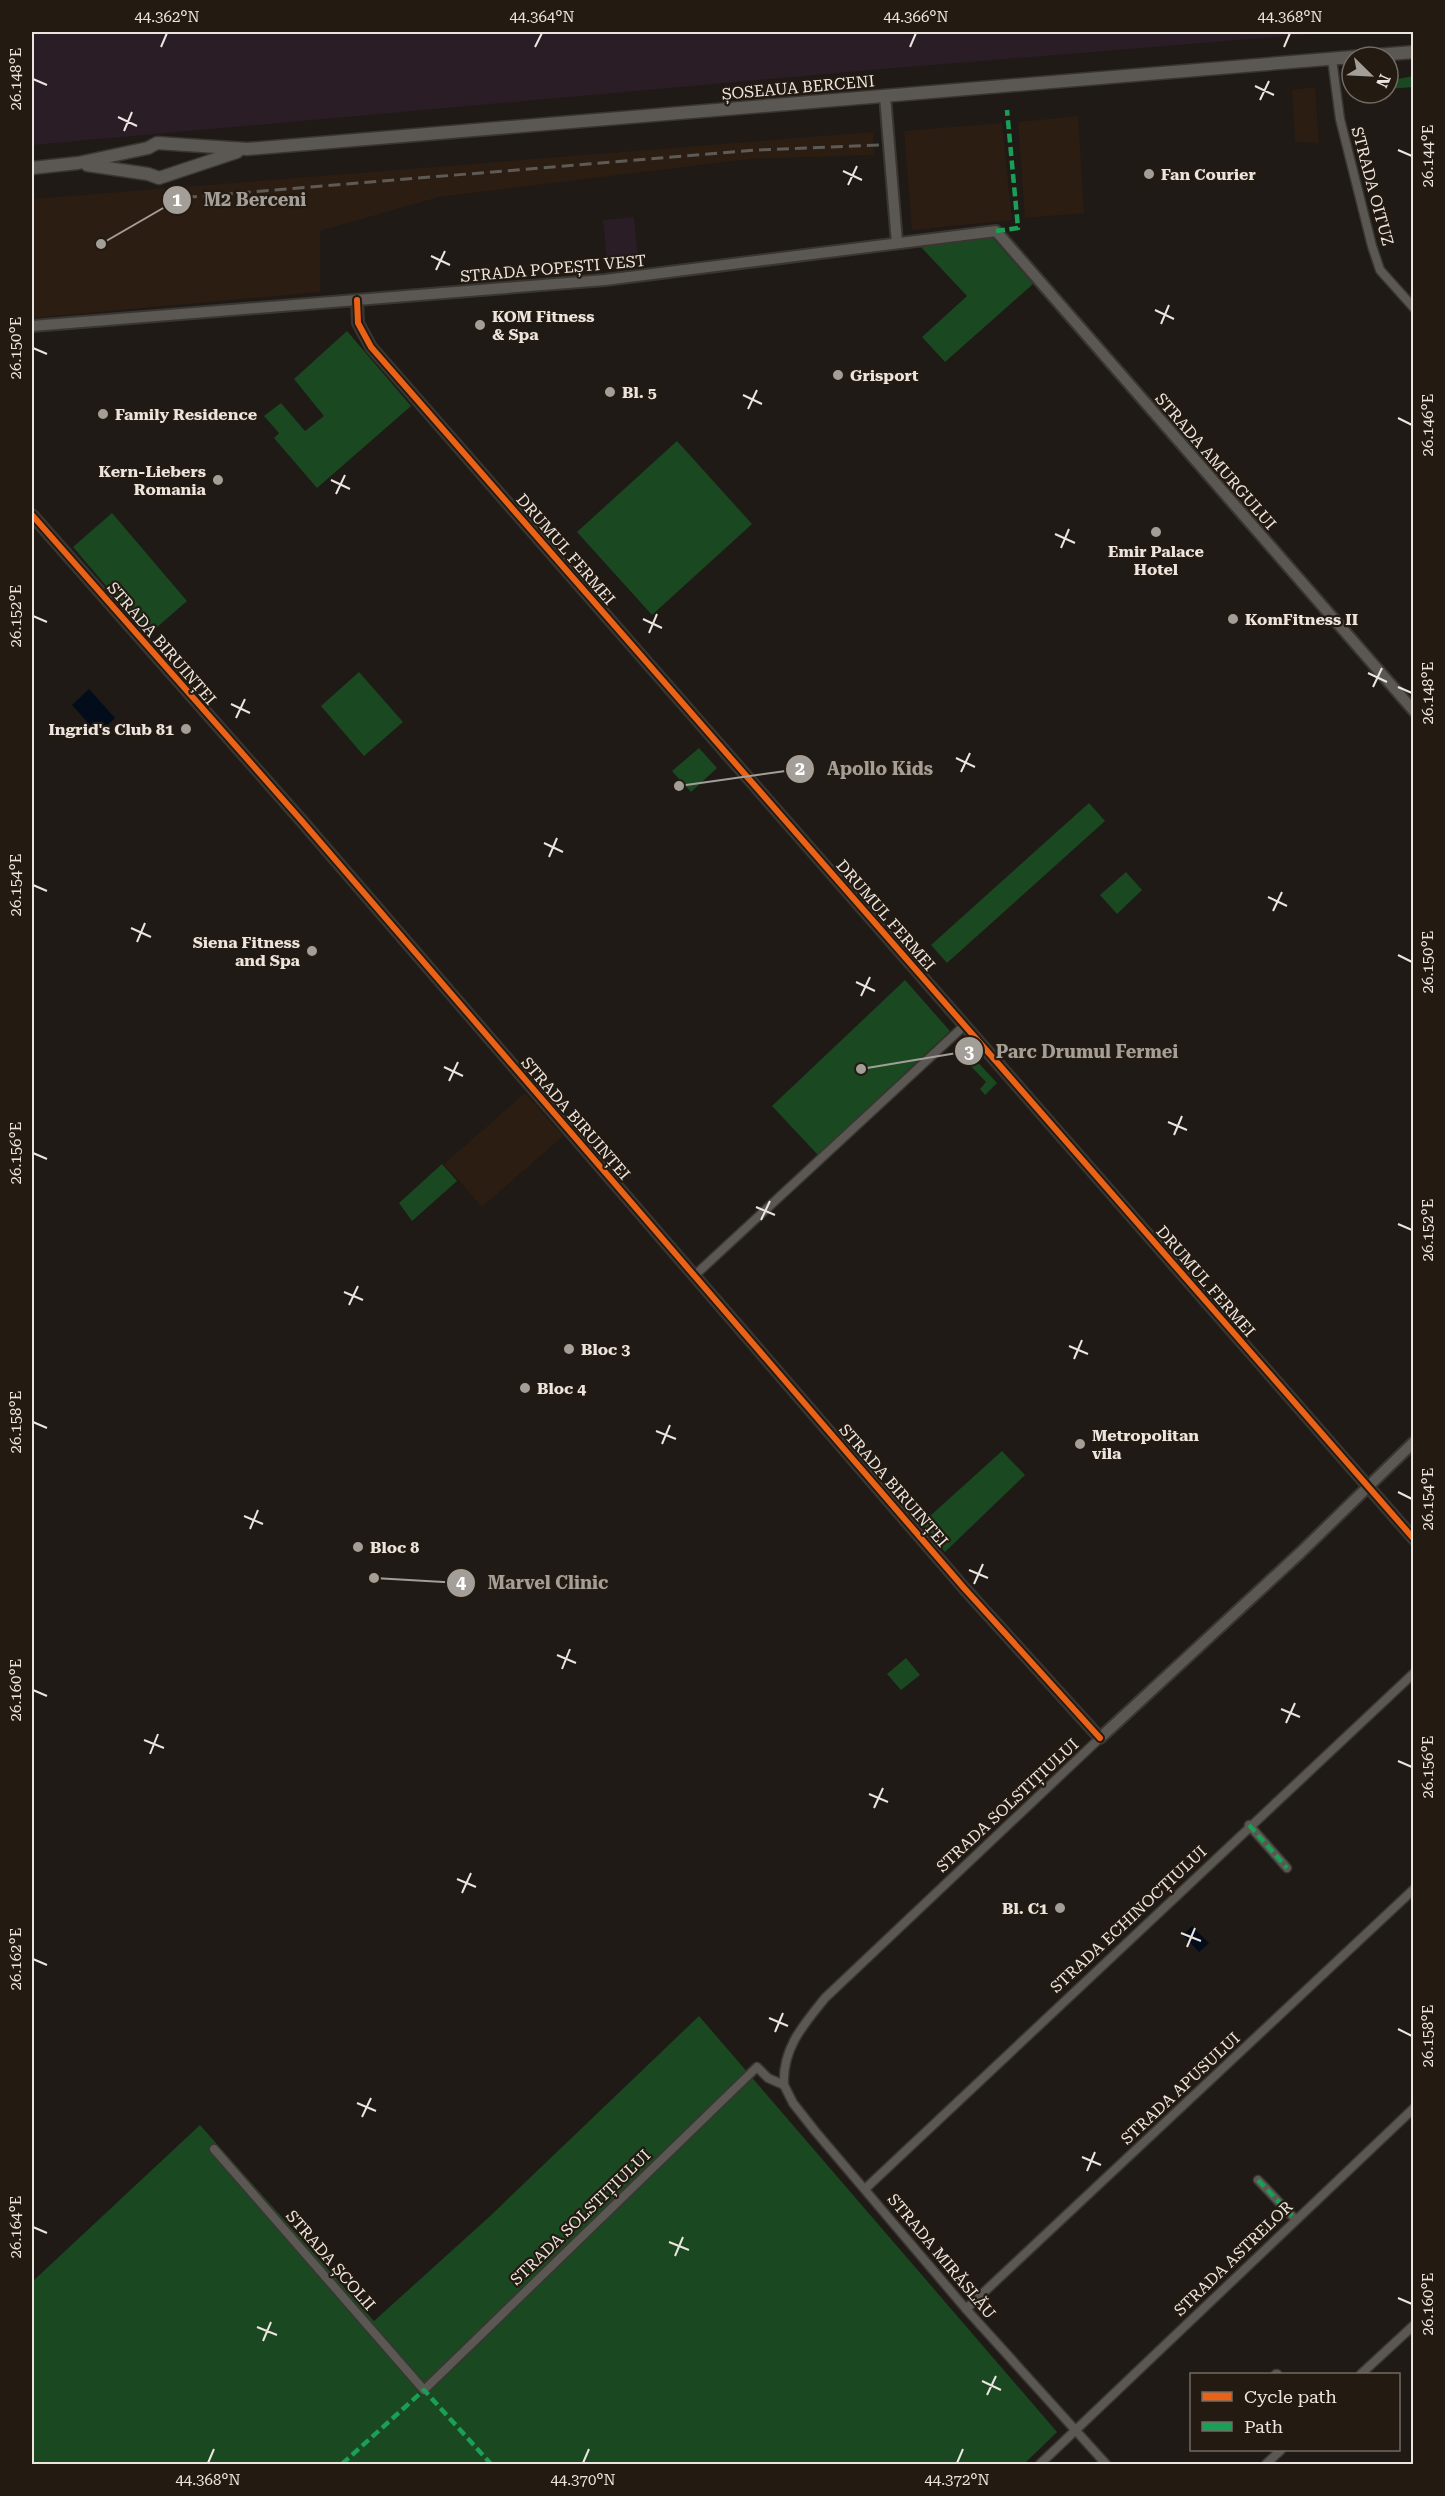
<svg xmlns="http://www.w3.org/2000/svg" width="1445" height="2496" font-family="'Roboto Serif',serif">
  <rect width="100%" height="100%" fill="#1f1a15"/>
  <g fill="#2b1d12">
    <polygon points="1315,87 1319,143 1295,142 1292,90"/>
    <polygon points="1078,116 1084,213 1025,218 1018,122"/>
    <polygon points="1002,123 1012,220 912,230 904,131"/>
    <polygon points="873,132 874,155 749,159 439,197 320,231 320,292 32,318 32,199"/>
    <polygon points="525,1093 563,1136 482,1207 444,1164"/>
  </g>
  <g fill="#2a1d26">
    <polygon points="32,32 1336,32 871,70 32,145"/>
    <polygon points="634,217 639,267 608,270 603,220"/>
  </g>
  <g fill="#194821">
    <polygon points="1413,76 1413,87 1388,89 1388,81"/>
    <polygon points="992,237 1033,284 945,362 922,337 967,296 920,246"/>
    <polygon points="347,331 411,406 317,488 274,438 279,433 264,416 281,403 305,431 324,416 294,379"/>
    <polygon points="677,441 752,524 652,615 577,532"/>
    <polygon points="112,513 187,601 148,635 73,547"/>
    <polygon points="359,672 403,722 364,756 321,706"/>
    <polygon points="699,748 717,768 691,792 672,771"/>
    <polygon points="1089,803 1105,821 947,963 931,945"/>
    <polygon points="1126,872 1142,890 1117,914 1100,895"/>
    <polygon points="905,980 950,1031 818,1155 772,1106"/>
    <polygon points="971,1055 997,1083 985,1095 980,1089 986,1082 965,1060"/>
    <polygon points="442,1164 457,1181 412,1221 399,1203"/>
    <polygon points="1002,1451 1025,1475 945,1552 920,1525"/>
    <polygon points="906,1658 920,1675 901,1690 887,1674"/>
    <polygon points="699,2016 1057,2432 1024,2464 32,2464 32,2282 200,2125 374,2321 488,2218"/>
  </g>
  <g fill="#030c1a">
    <polygon points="89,689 115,718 98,734 72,705"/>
    <polygon points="1192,1926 1209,1943 1199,1952 1183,1935"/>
  </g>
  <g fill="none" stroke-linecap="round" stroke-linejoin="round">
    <defs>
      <g id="minor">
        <polyline points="1332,59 1340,119 1372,246 1380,270 1414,308"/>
        <polyline points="694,1276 965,1025"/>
        <polyline points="1249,1825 1287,1868"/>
        <path d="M784,2085C782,2049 803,2025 825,1998L1100,1738"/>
        <polyline points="214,2149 424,2390 757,2067 768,2078 784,2085 793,2103 815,2131 966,2309 1106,2464"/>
        <polyline points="1258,2180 1295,2219"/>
        <polyline points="865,2189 1414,1673"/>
        <polyline points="966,2309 1414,1889"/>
        <polyline points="1276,2374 1277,2374"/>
        <polyline points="1361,2374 1414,2325"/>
        <polyline points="1040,2464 1414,2108"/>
        <polyline points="1266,2464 1281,2450"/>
      </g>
      <g id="tertiary">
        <polyline points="885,96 897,243"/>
        <polyline points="357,300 358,323 371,347 1414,1539"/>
        <polyline points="32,326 605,280 996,231 1414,711"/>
        <polyline points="32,515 301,820 964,1588 1100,1738 1300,1553 1414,1442"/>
      </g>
      <g id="secondary">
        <polyline points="1352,57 1414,52"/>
        <polyline points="87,165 148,174 159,178 237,152"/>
        <polyline points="32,168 78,163 148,148 157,143 247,149 1352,57"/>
      </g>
    </defs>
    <use href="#minor" stroke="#393632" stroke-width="11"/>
    <use href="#tertiary" stroke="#393632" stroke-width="14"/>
    <use href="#secondary" stroke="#393632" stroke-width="15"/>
    <use href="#minor" stroke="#5b5753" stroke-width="8"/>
    <use href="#tertiary" stroke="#5b5753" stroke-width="10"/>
    <use href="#secondary" stroke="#5b5753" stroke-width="12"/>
    <polyline stroke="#5e5a56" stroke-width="3" stroke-dasharray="12 6" stroke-linecap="butt" points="167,199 756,150 879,145"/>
    <g stroke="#1a9f57" stroke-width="4.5" stroke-dasharray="9 4.5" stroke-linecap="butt">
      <polyline points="996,231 1018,228 1007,110"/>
      <polyline points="1249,1825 1287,1868"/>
      <polyline points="1258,2180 1295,2219"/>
      <polyline points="342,2464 424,2390 491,2464"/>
    </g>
    <defs>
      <g id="cycleway">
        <polyline points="357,300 358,323 371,347 1414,1539"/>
        <polyline points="32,515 301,820 964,1588 1100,1738"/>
      </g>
    </defs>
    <use href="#cycleway" stroke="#231a11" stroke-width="10"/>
    <use href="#cycleway" stroke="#ea6118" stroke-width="6"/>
  </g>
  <path fill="none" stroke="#ece5df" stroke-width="2" d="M161,47L167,33M535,47L542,33M910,47L916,33M1284,47L1290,33M33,79L47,85M1255,86L1274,95M1260,100L1269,81M118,117L137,126M124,131L132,112M1398,150L1412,156M843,171L862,180M848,185L857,166M431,256L450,265M436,270L445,251M1155,310L1174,319M1161,324L1169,305M33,348L47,354M743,395L762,404M748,409L757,390M1398,418L1412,425M331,480L350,489M336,494L345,475M1055,534L1075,543M1061,548L1069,529M33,616L47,622M643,619L662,628M649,633L657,614M1368,673L1387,682M1373,687L1382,668M1398,687L1412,693M231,704L250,713M236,718L245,699M956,758L975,767M961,772L970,753M544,843L563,852M549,857L557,838M33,885L47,891M1268,897L1287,906M1273,911L1282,892M131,928L151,937M137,942L145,923M1398,955L1412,962M856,982L875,991M861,996L870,977M444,1067L463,1076M449,1081L458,1062M1168,1122L1187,1130M1174,1135L1182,1116M33,1153L47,1159M756,1207L775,1215M761,1220L770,1201M1398,1224L1412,1230M344,1292L363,1300M349,1305L358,1286M1069,1346L1088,1354M1074,1359L1082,1340M33,1422L47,1428M656,1431L676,1439M662,1444L670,1425M1398,1492L1412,1499M244,1516L263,1524M250,1529L258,1510M969,1570L988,1578M974,1584L983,1564M557,1655L576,1663M562,1669L570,1649M33,1690L47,1696M1281,1709L1300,1717M1286,1723L1295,1703M144,1740L164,1748M150,1754L158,1734M1398,1761L1412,1767M869,1794L888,1802M874,1808L883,1788M457,1879L476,1887M462,1893L471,1873M1181,1933L1201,1941M1187,1947L1195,1928M33,1959L47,1965M769,2018L788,2026M1398,2029L1412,2036M775,2032L783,2013M357,2103L376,2111M362,2117L371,2098M1082,2157L1101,2165M1087,2171L1095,2152M33,2227L47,2233M669,2242L689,2250M675,2256L683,2237M1398,2298L1412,2304M257,2327L277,2335M263,2341L271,2322M982,2381L1001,2390M987,2395L996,2376M208,2463L214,2449M583,2463L589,2449M957,2463L963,2449"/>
  <g fill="#a49e98" stroke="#231a11" stroke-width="2">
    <circle cx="1149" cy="174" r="6"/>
    <circle cx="480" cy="325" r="6"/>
    <circle cx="838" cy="375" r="6"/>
    <circle cx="610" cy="392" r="6"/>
    <circle cx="103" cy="414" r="6"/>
    <circle cx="218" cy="480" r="6"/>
    <circle cx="1156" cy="532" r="6"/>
    <circle cx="1233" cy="619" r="6"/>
    <circle cx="186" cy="729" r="6"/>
    <circle cx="312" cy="951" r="6"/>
    <circle cx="569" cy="1349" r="6"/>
    <circle cx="525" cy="1388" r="6"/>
    <circle cx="1080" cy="1444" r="6"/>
    <circle cx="358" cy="1547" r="6"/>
    <circle cx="1060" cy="1908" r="6"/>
  </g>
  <g text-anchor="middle" stroke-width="4.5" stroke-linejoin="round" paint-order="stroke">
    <g font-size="16" fill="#ece5df" stroke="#231a11">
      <text transform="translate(798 87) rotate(-5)" y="6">ȘOSEAUA BERCENI</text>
      <text transform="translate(1373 186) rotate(75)" y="6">STRADA OITUZ</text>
      <text transform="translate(553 268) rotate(-5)" y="6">STRADA POPEȘTI VEST</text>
      <text transform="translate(1216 461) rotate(49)" y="6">STRADA AMURGULUI</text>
      <text transform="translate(566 549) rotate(49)" y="6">DRUMUL FERMEI</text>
      <text transform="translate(162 643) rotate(49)" y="6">STRADA BIRUINȚEI</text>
      <text transform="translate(886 915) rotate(49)" y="6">DRUMUL FERMEI</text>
      <text transform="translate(576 1118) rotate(49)" y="6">STRADA BIRUINȚEI</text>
      <text transform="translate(1206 1281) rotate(49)" y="6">DRUMUL FERMEI</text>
      <text transform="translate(894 1485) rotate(49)" y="6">STRADA BIRUINȚEI</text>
      <text transform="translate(1007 1805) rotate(-43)" y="6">STRADA SOLSTIȚIULUI</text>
      <text transform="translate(1128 1919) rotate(-43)" y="6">STRADA ECHINOCȚIULUI</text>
      <text transform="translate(1180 2088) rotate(-43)" y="6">STRADA APUSULUI</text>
      <text transform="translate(580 2217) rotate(-44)" y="6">STRADA SOLSTIȚIULUI</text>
      <text transform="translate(942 2256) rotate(50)" y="6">STRADA MIRĂSLĂU</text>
      <text transform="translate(1233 2258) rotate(-44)" y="6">STRADA ASTRELOR</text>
      <text transform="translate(331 2260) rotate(49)" y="6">STRADA ȘCOLII</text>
    </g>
    <g font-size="16" font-weight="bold" fill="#ece5df" stroke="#231a11" text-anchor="start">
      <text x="1161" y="180">Fan Courier</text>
      <text x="492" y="322">KOM Fitness<tspan x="492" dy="18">&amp; Spa</tspan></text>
      <text x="850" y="381">Grisport</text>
      <text x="622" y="398">Bl. 5</text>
      <text x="115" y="420">Family Residence</text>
      <text x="206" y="477" text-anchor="end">Kern-Liebers<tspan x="206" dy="18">Romania</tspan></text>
      <text x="1156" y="557" text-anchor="middle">Emir Palace<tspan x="1156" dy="18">Hotel</tspan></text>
      <text x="1245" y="625">KomFitness II</text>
      <text x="174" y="735" text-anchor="end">Ingrid's Club 81</text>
      <text x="300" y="948" text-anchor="end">Siena Fitness<tspan x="300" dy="18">and Spa</tspan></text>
      <text x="581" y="1355">Bloc 3</text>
      <text x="537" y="1394">Bloc 4</text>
      <text x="1092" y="1441">Metropolitan<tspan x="1092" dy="18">vila</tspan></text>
      <text x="370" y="1553">Bloc 8</text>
      <text x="1048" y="1914" text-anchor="end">Bl. C1</text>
    </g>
  </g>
  <path fill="none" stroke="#a49e98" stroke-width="2" d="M101 244L177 200M679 786L800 769M861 1069L969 1051M374 1578L461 1583"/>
  <g fill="#a49e98" stroke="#231a11" stroke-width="2">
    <circle cx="101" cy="244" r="6"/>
    <circle cx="679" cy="786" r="6"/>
    <circle cx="861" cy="1069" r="6"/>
    <circle cx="374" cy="1578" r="6"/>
    <circle cx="177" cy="200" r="15"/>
    <circle cx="800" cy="769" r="15"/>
    <circle cx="969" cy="1051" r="15"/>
    <circle cx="461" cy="1583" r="15"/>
  </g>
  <g font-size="18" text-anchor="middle" font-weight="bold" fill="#fff">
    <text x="177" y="206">1</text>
    <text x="800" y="775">2</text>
    <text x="969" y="1058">3</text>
    <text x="461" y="1589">4</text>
  </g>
  <g font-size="18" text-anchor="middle" font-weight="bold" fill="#a49e98" stroke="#231a11" stroke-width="4.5" stroke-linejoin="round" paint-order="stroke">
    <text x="255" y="206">M2 Berceni</text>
    <text x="880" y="775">Apollo Kids</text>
    <text x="1087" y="1058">Parc Drumul Fermei</text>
    <text x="548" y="1589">Marvel Clinic</text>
  </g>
  <rect width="1445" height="2496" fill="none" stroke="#231a11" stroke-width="66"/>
  <rect x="1190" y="2373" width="210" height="78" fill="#231a11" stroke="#736b63" stroke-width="1.5"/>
  <rect x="1202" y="2392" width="30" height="9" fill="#ea6118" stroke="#736b63" stroke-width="1.5"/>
  <text x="1244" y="2403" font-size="18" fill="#ece5df">Cycle path</text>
  <rect x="1202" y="2422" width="30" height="9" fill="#1a9f57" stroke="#736b63" stroke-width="1.5"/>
  <text x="1244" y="2433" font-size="18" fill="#ece5df">Path</text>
  <g transform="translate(1370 75) rotate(114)"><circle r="28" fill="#231a11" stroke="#736b63" stroke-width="1.5"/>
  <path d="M0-4.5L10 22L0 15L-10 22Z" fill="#a49e98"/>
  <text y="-9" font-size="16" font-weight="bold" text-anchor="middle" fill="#ece5df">N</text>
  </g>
  <rect x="33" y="33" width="1379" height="2430" fill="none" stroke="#ece5df" stroke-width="2"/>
  <g font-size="15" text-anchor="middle" fill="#ece5df">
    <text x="167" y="22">44.362°N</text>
    <text x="542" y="22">44.364°N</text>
    <text x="916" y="22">44.366°N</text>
    <text x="1290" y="22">44.368°N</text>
    <text transform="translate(16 79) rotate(-90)" y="5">26.148°E</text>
    <text transform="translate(1428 156) rotate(-90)" y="5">26.144°E</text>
    <text transform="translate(16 348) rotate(-90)" y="5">26.150°E</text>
    <text transform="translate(1428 425) rotate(-90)" y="5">26.146°E</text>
    <text transform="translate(16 616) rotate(-90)" y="5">26.152°E</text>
    <text transform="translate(1428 693) rotate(-90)" y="5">26.148°E</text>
    <text transform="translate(16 885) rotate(-90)" y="5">26.154°E</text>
    <text transform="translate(1428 962) rotate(-90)" y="5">26.150°E</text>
    <text transform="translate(16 1153) rotate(-90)" y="5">26.156°E</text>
    <text transform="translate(1428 1230) rotate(-90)" y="5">26.152°E</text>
    <text transform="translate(16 1422) rotate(-90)" y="5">26.158°E</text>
    <text transform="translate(1428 1499) rotate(-90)" y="5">26.154°E</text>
    <text transform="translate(16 1690) rotate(-90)" y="5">26.160°E</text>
    <text transform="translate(1428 1767) rotate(-90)" y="5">26.156°E</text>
    <text transform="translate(16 1959) rotate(-90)" y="5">26.162°E</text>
    <text transform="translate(1428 2036) rotate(-90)" y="5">26.158°E</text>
    <text transform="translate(16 2227) rotate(-90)" y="5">26.164°E</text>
    <text transform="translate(1428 2304) rotate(-90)" y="5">26.160°E</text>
    <text x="208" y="2485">44.368°N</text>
    <text x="583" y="2485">44.370°N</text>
    <text x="957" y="2485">44.372°N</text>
  </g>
</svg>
